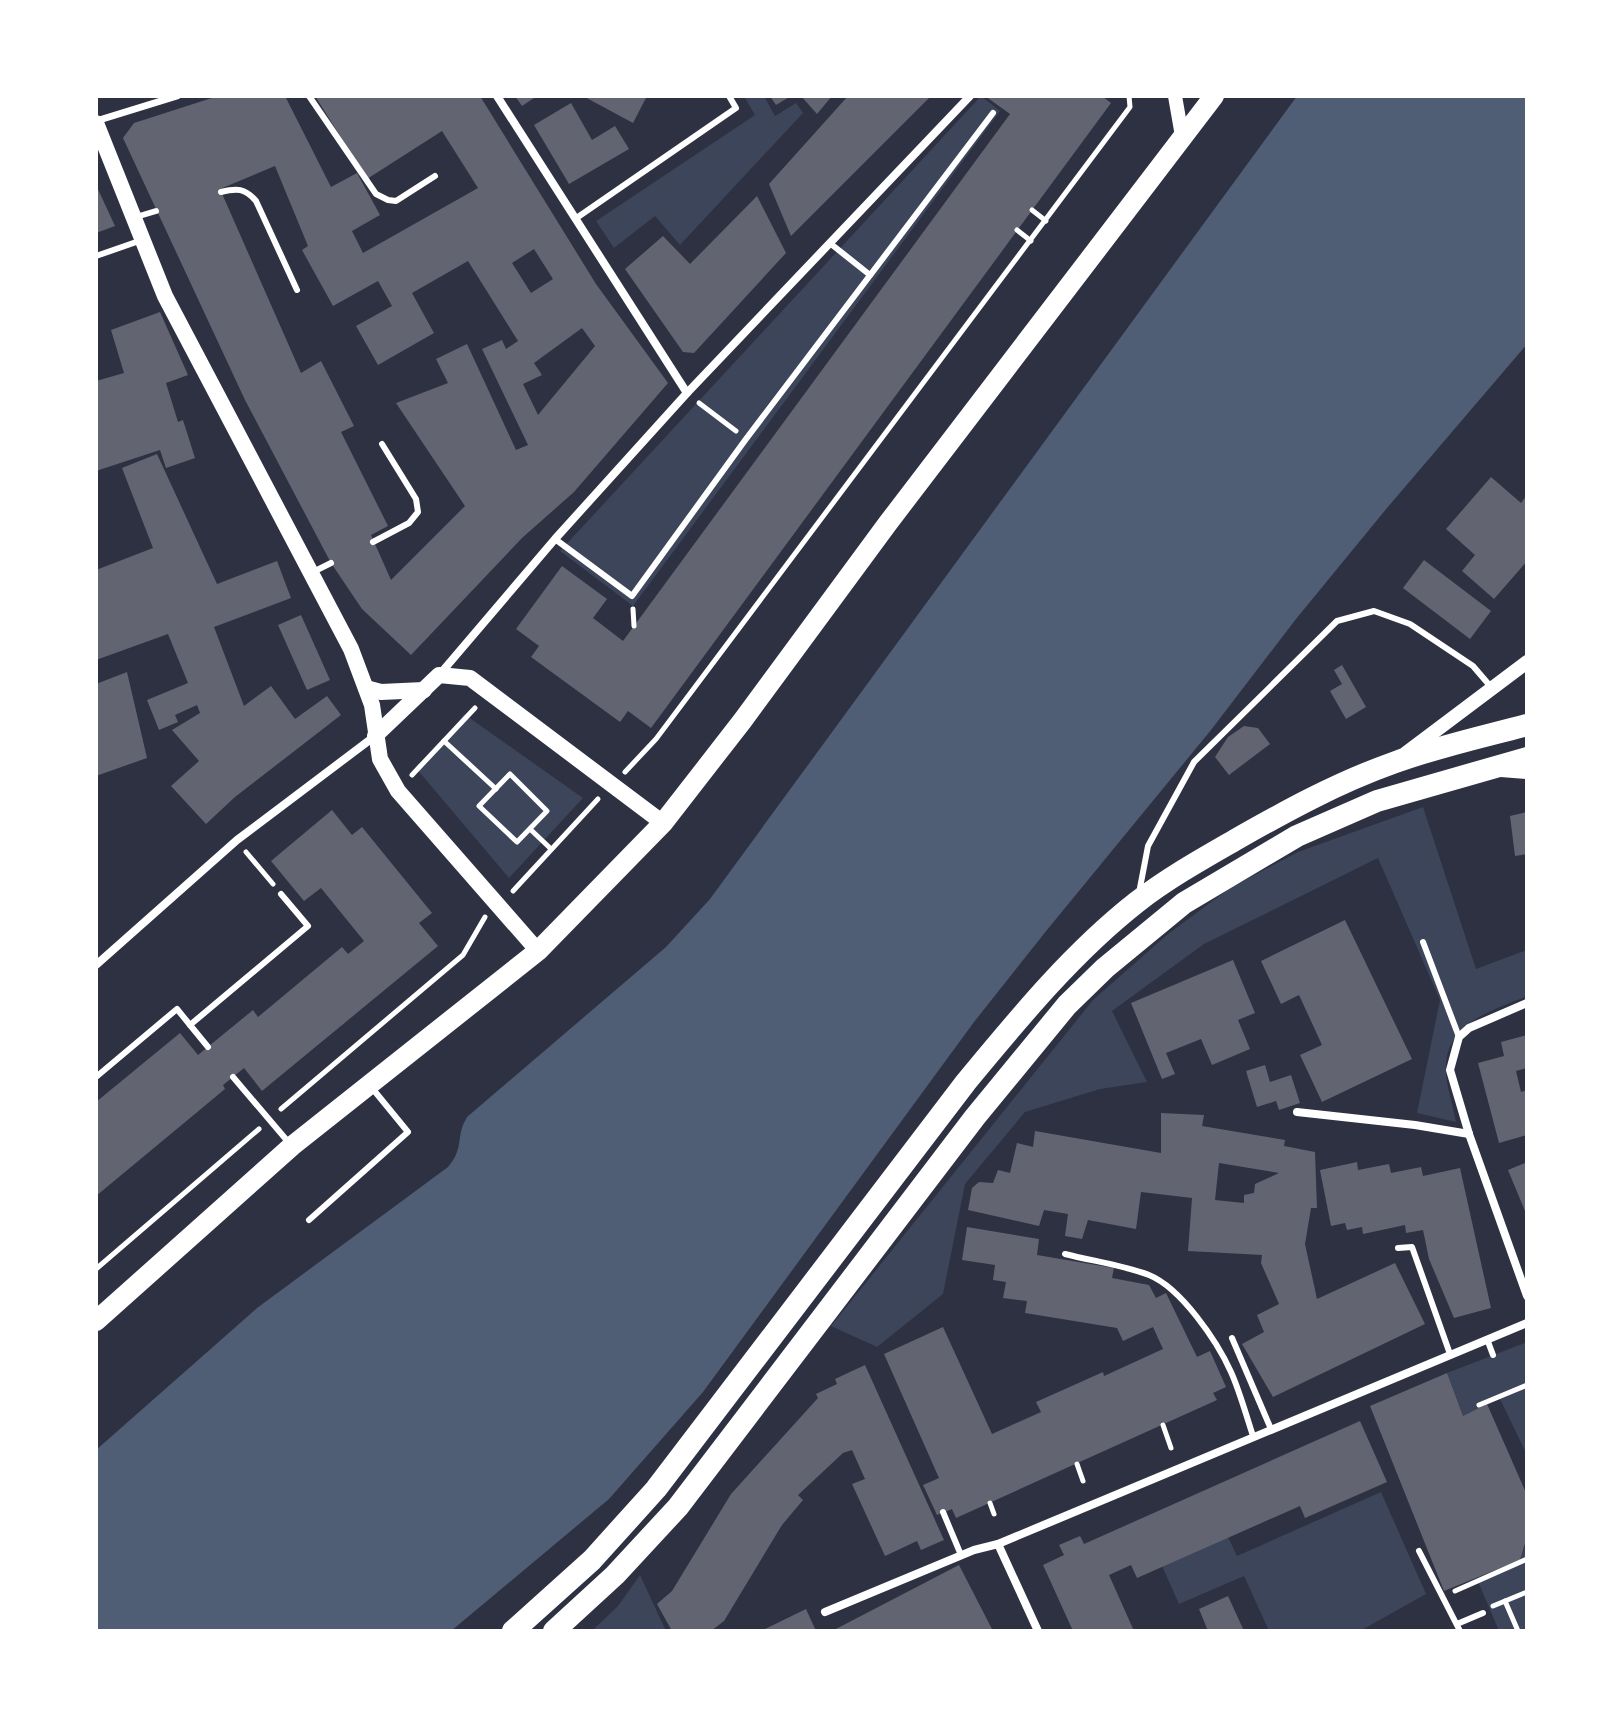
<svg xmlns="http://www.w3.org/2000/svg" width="1623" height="1727" font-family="'Fira Sans',sans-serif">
  <rect width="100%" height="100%" fill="#2d3142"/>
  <g fill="#3c4559">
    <polygon points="744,96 764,96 775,116 796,103 803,113 680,245 655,216 614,248 596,221 755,115"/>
    <polygon points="981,96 1000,111 633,606 560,551"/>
    <polygon points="464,714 583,798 509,878 415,767 444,741"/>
    <path d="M1423,807L1476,969L1527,950V996C1494,1010 1447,1022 1446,1066C1445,1084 1453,1104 1456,1122L1417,1113L1440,1000L1378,858L1204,944L1112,1011L1147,1082L1100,1089L1025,1112L965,1184L943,1294L877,1347L831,1326L1093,1000L1168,934L1230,888L1298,852Z"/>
    <polygon points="1527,1342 1527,1455 1500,1399 1463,1416 1447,1373"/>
    <polygon points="1381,1492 1426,1594 1360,1631 1269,1631 1244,1576 1179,1604 1162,1566 1228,1537 1237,1556"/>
    <polygon points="1527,1542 1527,1631 1499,1631 1477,1579 1520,1560"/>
    <polygon points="640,1575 666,1631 592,1631 618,1606"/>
  </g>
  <path fill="#4f5d75" d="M1297,96H1527V344L1387,508L1296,619L1211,730L1047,930L974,1022L703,1392L609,1499L451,1631H96V1450L257,1308L448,1167C465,1147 455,1137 467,1117L666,947L710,899Z"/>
  <g fill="#626471" fill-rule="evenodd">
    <path d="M218,96H285L331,187L357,173L380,215L352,231L363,253L478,188L442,131L367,179L315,96H480L596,284L668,383L574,492L522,538L411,655L362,609L331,563L245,400L123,138L134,123ZM275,166L308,246L302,250L333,306L378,281L392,306L356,326L378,365L434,333L412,293L468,261L518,341L506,349L502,340L482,349L528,445L516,450L467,344L436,359L448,383L396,403L465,506L391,580L371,535L388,526L341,432L354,426L321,361L301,373L220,189ZM534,249L553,279L531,293L512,263ZM582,328L595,346L538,415L523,384L542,375L534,363Z"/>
    <polygon points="515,96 537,96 522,106"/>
    <polygon points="583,96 647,96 633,123"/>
    <polygon points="770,96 791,96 776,105"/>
    <polygon points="801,96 832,96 817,114"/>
    <polygon points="848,96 931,96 791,236 769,184"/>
    <polygon points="985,96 1102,96 1111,103 651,728 628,711 620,722 531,657 539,646 516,629 562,566 607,599 593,618 623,641 1010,114"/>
    <polygon points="571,103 592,140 615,126 629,149 569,184 534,125"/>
    <polygon points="96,185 115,226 96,233"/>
    <polygon points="757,196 786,253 694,353 683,352 625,269 663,236 690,264"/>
    <polygon points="160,312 188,375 166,383 178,422 183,420 195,458 166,468 160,450 96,471 96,381 124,373 111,330"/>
    <polygon points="157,454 217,584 277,561 291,598 214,627 244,706 271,686 295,719 327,696 341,715 235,797 206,824 171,786 199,761 172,730 200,713 197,705 175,715 178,722 159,730 147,700 188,683 168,634 96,660 96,570 153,548 122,468"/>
    <polygon points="1491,477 1521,503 1527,495 1527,561 1494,599 1462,571 1475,555 1446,529"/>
    <polygon points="1424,560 1491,611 1470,639 1403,588"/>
    <polygon points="301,615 330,680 307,690 278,625"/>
    <polygon points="1342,665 1366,707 1346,719 1330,691 1342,684 1334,670"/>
    <polygon points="127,672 147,758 96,776 96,684"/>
    <polygon points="1244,726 1258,728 1270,744 1229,775 1215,757 1228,737"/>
    <polygon points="332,810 352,835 362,827 432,913 419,923 438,946 262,1091 244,1068 223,1085 225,1089 96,1196 96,1102 180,1033 198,1055 253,1010 258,1017 342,947 348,954 364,941 321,888 304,901 271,861"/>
    <polygon points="1527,812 1527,854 1515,856 1510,816"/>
    <polygon points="1345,920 1412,1059 1322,1102 1300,1055 1322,1045 1299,995 1281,1004 1261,961"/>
    <polygon points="1233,960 1255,1013 1238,1020 1250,1049 1212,1065 1201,1039 1166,1053 1175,1074 1162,1079 1131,1003"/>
    <polygon points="1527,1035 1527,1068 1516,1071 1521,1092 1527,1090 1527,1135 1499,1143 1478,1063 1504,1056 1501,1042"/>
    <polygon points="1265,1065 1270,1082 1291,1075 1300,1103 1279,1110 1276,1101 1257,1107 1246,1071"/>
    <path d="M1161,1113L1204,1115L1202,1126L1285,1140L1284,1146L1315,1152L1317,1208H1311L1305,1244L1317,1299L1395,1263L1425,1324L1273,1397L1242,1344L1264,1332L1257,1315L1279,1304L1261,1263L1262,1255L1188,1251L1192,1198L1141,1192L1136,1229L1088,1220L1082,1239L1065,1236L1068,1214L1044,1210L1039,1226L968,1210L972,1188L979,1182L993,1183L998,1170L1010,1173L1017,1143L1033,1147L1035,1131L1161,1153ZM1219,1163L1279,1173L1255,1184L1254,1193L1244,1195V1203L1215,1200Z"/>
    <polygon points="1357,1162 1358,1170 1389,1164 1391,1173 1421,1167 1423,1176 1460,1168 1491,1308 1454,1318 1429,1259 1423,1230 1406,1233 1405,1225 1363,1234 1362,1227 1347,1230 1345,1223 1331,1226 1320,1170"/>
    <polygon points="1525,1163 1527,1168 1527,1216 1508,1170"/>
    <polygon points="967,1227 1039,1239 1037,1255 1114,1268 1112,1278 1149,1285 1156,1298 1166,1293 1197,1357 1210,1351 1226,1387 1213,1393 1217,1400 956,1518 952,1509 937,1515 923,1485 939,1478 884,1354 943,1327 992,1434 1041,1412 1036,1402 1103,1372 1104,1376 1163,1349 1153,1327 1123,1341 1117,1328 1025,1313 1027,1301 1003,1298 1006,1282 993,1280 995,1265 962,1260"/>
    <polygon points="865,1365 944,1540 921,1550 917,1541 885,1556 852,1484 865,1479 852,1450 843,1453 798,1495 803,1500 782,1525 724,1621 711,1631 672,1631 657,1604 672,1591 731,1494 818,1398 816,1394 837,1384 835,1379"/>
    <polygon points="1447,1373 1463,1416 1487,1404 1527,1495 1527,1537 1520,1560 1444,1591 1370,1406"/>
    <polygon points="1360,1421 1387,1482 1305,1518 1300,1506 1137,1578 1131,1565 1109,1575 1134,1631 1073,1631 1043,1565 1064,1555 1059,1545 1080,1536 1084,1544"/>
    <polygon points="959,1565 993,1631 832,1631"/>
    <polygon points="1228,1596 1244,1631 1208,1631 1199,1609"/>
    <polygon points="806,1609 816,1631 761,1631"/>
  </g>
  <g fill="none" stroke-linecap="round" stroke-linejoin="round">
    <g stroke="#fff" stroke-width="5">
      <polyline points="1032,210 1046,221"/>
      <polyline points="1017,230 1031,241"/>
      <polyline points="699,403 736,431"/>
      <polyline points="633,609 634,626"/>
      <polyline points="444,741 496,789"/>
      <polyline points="625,772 656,739 1130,107 1129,96"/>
      <polygon points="510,774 547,811 517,842 479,806"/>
      <polyline points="412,775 475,708"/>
      <polyline points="530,829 550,848"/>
      <polyline points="246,852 273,884"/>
      <polyline points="513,891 598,799"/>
      <polyline points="281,1109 463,955 485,917"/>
      <polyline points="96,1269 259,1129"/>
      <polyline points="1479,1405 1527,1385"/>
      <polyline points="1163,1425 1171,1448"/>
      <polyline points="1077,1464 1083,1481"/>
      <polyline points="990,1503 994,1514"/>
      <polyline points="1455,1591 1527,1559"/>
      <polyline points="1505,1601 1518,1631"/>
      <polyline points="1493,1606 1527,1592"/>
    </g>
    <g stroke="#fff" stroke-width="6">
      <polyline points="309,96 376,194 388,200 396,201 435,176"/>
      <path d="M221,192C237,188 245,188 256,201L297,290"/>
      <polyline points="136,217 156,211"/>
      <polyline points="575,219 736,108 729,96"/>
      <polyline points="831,244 870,275"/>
      <polyline points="96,256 142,240"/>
      <polyline points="555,539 632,596 746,439 993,113"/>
      <polyline points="373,542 409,523 418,512 416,499 382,444"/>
      <polyline points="313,572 331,563"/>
      <polyline points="1139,893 1148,846 1194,762 1337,621 1374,611 1410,624 1473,666 1491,687"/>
      <polyline points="1423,942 1459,1037"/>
      <polyline points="190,1025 208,1047"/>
      <polyline points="96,1077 177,1009 190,1025 308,926 281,894"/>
      <polyline points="233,1077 290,1144"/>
      <polyline points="309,1220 408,1132 372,1088"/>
      <polyline points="1398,1248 1412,1247 1450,1354"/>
      <path d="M1065,1254C1092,1261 1123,1265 1149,1275C1181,1288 1217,1341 1231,1372C1240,1392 1246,1415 1253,1436"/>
      <polyline points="1232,1338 1271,1429"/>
      <polyline points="1487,1339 1493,1355"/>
      <polyline points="943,1512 961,1555"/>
      <polyline points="1419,1551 1460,1631"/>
      <polyline points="1457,1624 1483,1613"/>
    </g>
    <polyline stroke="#fff" stroke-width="7" points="96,121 177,96"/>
    <g stroke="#fff" stroke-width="8">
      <polyline points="497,96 687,393"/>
      <polyline points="440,674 555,539 687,393 970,96"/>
      <polyline points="96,965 237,840 375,736"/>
      <polyline points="1527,1003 1469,1028 1459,1037 1450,1070 1469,1134 1527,1296"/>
      <polyline points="1297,1112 1415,1125 1469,1134"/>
      <polyline points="998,1544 1038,1631"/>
      <polyline points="825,1612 974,1550 998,1544 1527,1323"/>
    </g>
    <g stroke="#fff" stroke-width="14">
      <polyline points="1175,96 1182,136"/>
      <polyline points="1406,753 1527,662"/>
      <polyline points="1501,770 1527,772"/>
    </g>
    <g stroke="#fff" stroke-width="16">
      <polyline points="96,123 165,296 351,649 372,705 380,759 398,791 538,951"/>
      <polyline points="366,688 381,692 424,690"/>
      <polyline points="375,736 439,675 470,678 663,823"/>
    </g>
    <polyline stroke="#fff" stroke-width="20" points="96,1321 292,1146 538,951 663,823 743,720 888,523 1214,96"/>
    <g stroke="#fff" stroke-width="22">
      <path d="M513,1631L592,1560L656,1489L966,1082C1019,1018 1072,953 1137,902C1168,878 1202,859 1235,840C1286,811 1337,783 1393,763C1436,747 1482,737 1527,725"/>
      <polyline points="554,1631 615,1575 678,1507 975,1117 1067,1005 1105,968 1184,903 1297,836 1377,801 1527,758"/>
    </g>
  </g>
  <rect width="1623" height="1727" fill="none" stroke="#ffffff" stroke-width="196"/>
</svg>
